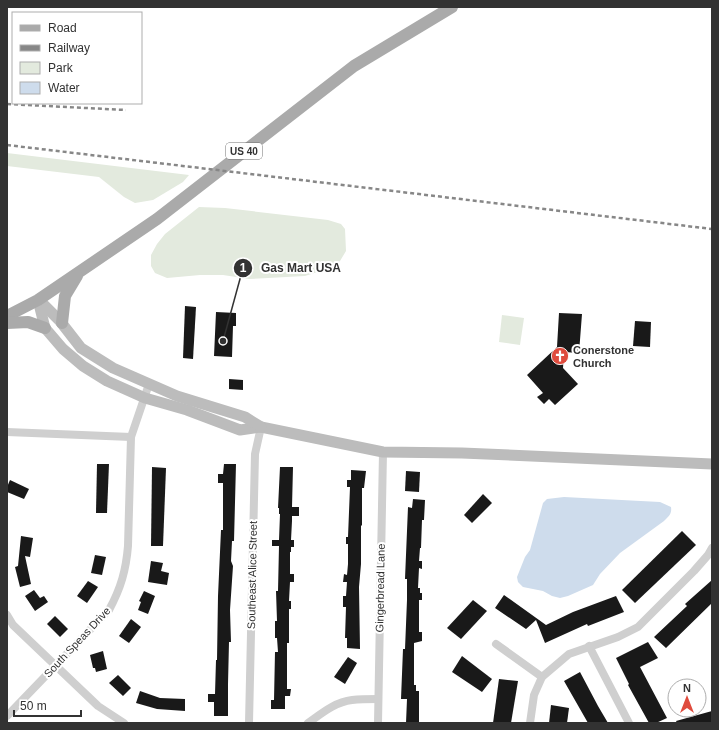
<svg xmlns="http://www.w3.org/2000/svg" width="719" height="730" font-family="Arial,sans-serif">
  <rect width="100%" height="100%" fill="#fff"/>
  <g fill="#e3eade">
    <polygon points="7,153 189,175 183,182 153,200 135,203 124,197 99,177 7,166"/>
    <polygon points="199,207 225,208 328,220 341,224 345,229 346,251 340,261 333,267 305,276 249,279 223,275 200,275 167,278 155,273 151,266 151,255 157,244 165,234"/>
    <polygon points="502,315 524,318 520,345 499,342"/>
  </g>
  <path fill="#cedcec" d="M564,497L660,502L671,507C672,514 669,516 664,521L620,553L600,574L593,585L568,596L560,598L552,596L543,591L523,587L518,582L517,577L525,557L530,550L543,503L547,499Z"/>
  <g fill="#191919">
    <polygon points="185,306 196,307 193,359 183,358"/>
    <polygon points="216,312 236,313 236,326 233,326 232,357 214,356"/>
    <polygon points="559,313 582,314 579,353 564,352 563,368 578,384 555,405 549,399 544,404 537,397 543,393 527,375 557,347"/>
    <polygon points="635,321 651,322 650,347 633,346"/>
    <polygon points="229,379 243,380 243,390 229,389"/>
    <polygon points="97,464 109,464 107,513 96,513"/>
    <polygon points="224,464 236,464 234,541 232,541 231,561 233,566 230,610 231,642 229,642 228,684 228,716 214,716 214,702 208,702 208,694 215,694 216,660 217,660 218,596 221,530 223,530 223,483 218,483 218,474 223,474"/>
    <polygon points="152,467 166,468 163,546 151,546"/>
    <polygon points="280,467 293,467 292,507 299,507 299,516 292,516 292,521 291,540 294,540 294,547 291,547 291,552 290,552 290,574 294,574 294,582 290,582 289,601 291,601 291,609 289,609 289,643 287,643 287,689 291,689 290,696 285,696 285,709 271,709 271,700 274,700 275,652 278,652 277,638 275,638 275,621 277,621 276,591 278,591 279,546 272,546 272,540 279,540 280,514 279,514 279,508 278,508"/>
    <polygon points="351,470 366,471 364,488 362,488 362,526 361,525 361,564 359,587 360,649 347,648 347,638 345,638 346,607 343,607 343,596 346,596 347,582 343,582 344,574 347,575 348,564 348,544 346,544 346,537 348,537 350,487 347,487 347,480 351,480"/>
    <polygon points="406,471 420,472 419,492 405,491"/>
    <polygon points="10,480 29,489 24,499 7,492 7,487"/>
    <polygon points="483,494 492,503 472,523 464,515"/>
    <polygon points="413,499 425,500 424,520 422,520 421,548 420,548 419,561 422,561 422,569 419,568 418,588 420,588 420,593 422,593 422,600 419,600 419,632 422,632 422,641 414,643 414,685 416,685 416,691 419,691 419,723 406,723 407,699 401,699 403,649 405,649 407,600 407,579 405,579 408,507 412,508"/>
    <polygon points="682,531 696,545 635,603 622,590"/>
    <polygon points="21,536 33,538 30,557 25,556 31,584 20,587 15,567 18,566"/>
    <polygon points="95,555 106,557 102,575 91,573"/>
    <polygon points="151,561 163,563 161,571 169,573 167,585 148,582"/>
    <polygon points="712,580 712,603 666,648 654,637 687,606 685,604"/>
    <polygon points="88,581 98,587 87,603 77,596"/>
    <polygon points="34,590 40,598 44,596 48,602 35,611 25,596"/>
    <polygon points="144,591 155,596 148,614 138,610 141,602 139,601"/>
    <polygon points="504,595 546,625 573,612 616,596 624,612 588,626 587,624 545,643 536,620 526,629 495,608"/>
    <polygon points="473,600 487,611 461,639 447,628"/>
    <polygon points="55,616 68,629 60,637 47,624"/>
    <polygon points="131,619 141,627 129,643 119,636"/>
    <polygon points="648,642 658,658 640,667 667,718 656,723 649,723 628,685 629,684 616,658"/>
    <polygon points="103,651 107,669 96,672 95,668 93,668 90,655"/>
    <polygon points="462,656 492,679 482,692 452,672"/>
    <polygon points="348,657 357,663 345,684 334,677"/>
    <polygon points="580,672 598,706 608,723 588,723 564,681"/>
    <polygon points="118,675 131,688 123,696 109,683"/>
    <polygon points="499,679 518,681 511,723 493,723"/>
    <polygon points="140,691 160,698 185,699 185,711 157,709 136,703"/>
    <polygon points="551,705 569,708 567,723 549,723"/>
    <polygon points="712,711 712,723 677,723 676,721"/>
  </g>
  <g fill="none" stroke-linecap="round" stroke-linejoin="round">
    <g stroke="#cfcfcf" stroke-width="8">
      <polyline points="7,432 131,437"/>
      <polyline points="7,615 13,625 98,706 124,723"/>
      <polyline points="496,644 542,677"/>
      <polyline points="589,646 629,723"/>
      <path d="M7,716L109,610C121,588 126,570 128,546L131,437L149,384"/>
      <polyline points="249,723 255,454 261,427"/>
      <path d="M308,723C322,713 335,702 352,700C361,699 369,699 378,699"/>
      <polyline points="378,723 383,452"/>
      <polyline points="530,723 534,695 542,677 569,654 618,637 638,627 694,571 708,555 712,548"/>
    </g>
    <g stroke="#bcbcbc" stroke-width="11">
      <polyline points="38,300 45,328 63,349 83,366 107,381 145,398 187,410 240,430 261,427 383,452 462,453 712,464"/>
      <polyline points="39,300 60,321 81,348 113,368 177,396 245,417 261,427"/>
    </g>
    <g stroke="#aaa" stroke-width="12">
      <polyline points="7,316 38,300 157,219 354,66 452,7"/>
      <polyline points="7,323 28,322 45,328"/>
      <polyline points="62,323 65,296 77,276"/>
    </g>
    <g stroke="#878787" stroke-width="2.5" stroke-dasharray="4 3" stroke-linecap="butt">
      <polyline points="7,104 126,110"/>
      <polyline points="7,145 712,229"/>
    </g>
  </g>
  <defs>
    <symbol id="church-disc" viewBox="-11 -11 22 22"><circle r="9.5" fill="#df4b3d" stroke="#fff"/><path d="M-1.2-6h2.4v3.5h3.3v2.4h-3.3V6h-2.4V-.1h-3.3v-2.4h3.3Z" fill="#fff"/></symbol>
  </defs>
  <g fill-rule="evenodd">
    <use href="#church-disc" x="550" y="346" width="20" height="20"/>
  </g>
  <g text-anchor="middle" stroke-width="4" stroke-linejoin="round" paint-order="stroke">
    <rect fill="#fff" stroke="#707070" stroke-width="1" x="226" y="143" width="36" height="16" rx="3"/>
    <g font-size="10" font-weight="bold" fill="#323232">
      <text x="244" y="155">US 40</text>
    </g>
    <g font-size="11" font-weight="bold" fill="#323232" stroke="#fff" text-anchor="start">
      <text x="573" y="354">Conerstone<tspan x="573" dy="13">Church</tspan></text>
    </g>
    <g font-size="11" fill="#323232" stroke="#fff">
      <text transform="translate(252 575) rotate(-89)" y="4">Southeast Alice Street</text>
      <text transform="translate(380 588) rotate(-89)" y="4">Gingerbread Lane</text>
      <text transform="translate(77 642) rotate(-47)" y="4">South Speas Drive</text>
    </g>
  </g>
  <path fill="none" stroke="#323232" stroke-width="1.5" d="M223 341L243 268"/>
  <g fill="#323232" stroke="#fff" stroke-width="1.5">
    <circle cx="223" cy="341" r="4"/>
    <circle cx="243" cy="268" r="10"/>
  </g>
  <g font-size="12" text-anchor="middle" font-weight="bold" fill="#fff">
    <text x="243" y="272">1</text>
  </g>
  <g font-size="12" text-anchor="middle" font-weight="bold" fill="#323232" stroke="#fff" stroke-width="4" stroke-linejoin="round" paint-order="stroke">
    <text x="301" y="272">Gas Mart USA</text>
  </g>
  <rect width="719" height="730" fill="none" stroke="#323232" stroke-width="16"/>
  <rect x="12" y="12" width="130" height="92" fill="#ffffff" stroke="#adadad"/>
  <rect x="20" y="25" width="20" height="6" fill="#aaaaaa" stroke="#adadad"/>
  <text x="48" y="32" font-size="12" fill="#323232">Road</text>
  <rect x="20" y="45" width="20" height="6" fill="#878787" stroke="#adadad"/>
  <text x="48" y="52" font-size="12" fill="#323232">Railway</text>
  <rect x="20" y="62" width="20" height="12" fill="#e3eade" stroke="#adadad"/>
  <text x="48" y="72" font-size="12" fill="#323232">Park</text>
  <rect x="20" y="82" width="20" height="12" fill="#cedcec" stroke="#adadad"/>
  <text x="48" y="92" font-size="12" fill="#323232">Water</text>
  <g transform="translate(687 698)"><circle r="19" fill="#ffffff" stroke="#adadad"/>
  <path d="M0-3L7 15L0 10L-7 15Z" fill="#df4b3d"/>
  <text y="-6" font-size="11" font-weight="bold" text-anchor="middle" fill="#323232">N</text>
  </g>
  <path d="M14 710v6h67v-6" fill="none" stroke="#323232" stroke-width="2"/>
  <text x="20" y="710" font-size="12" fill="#323232" stroke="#ffffff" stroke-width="3" paint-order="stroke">50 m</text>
</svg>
